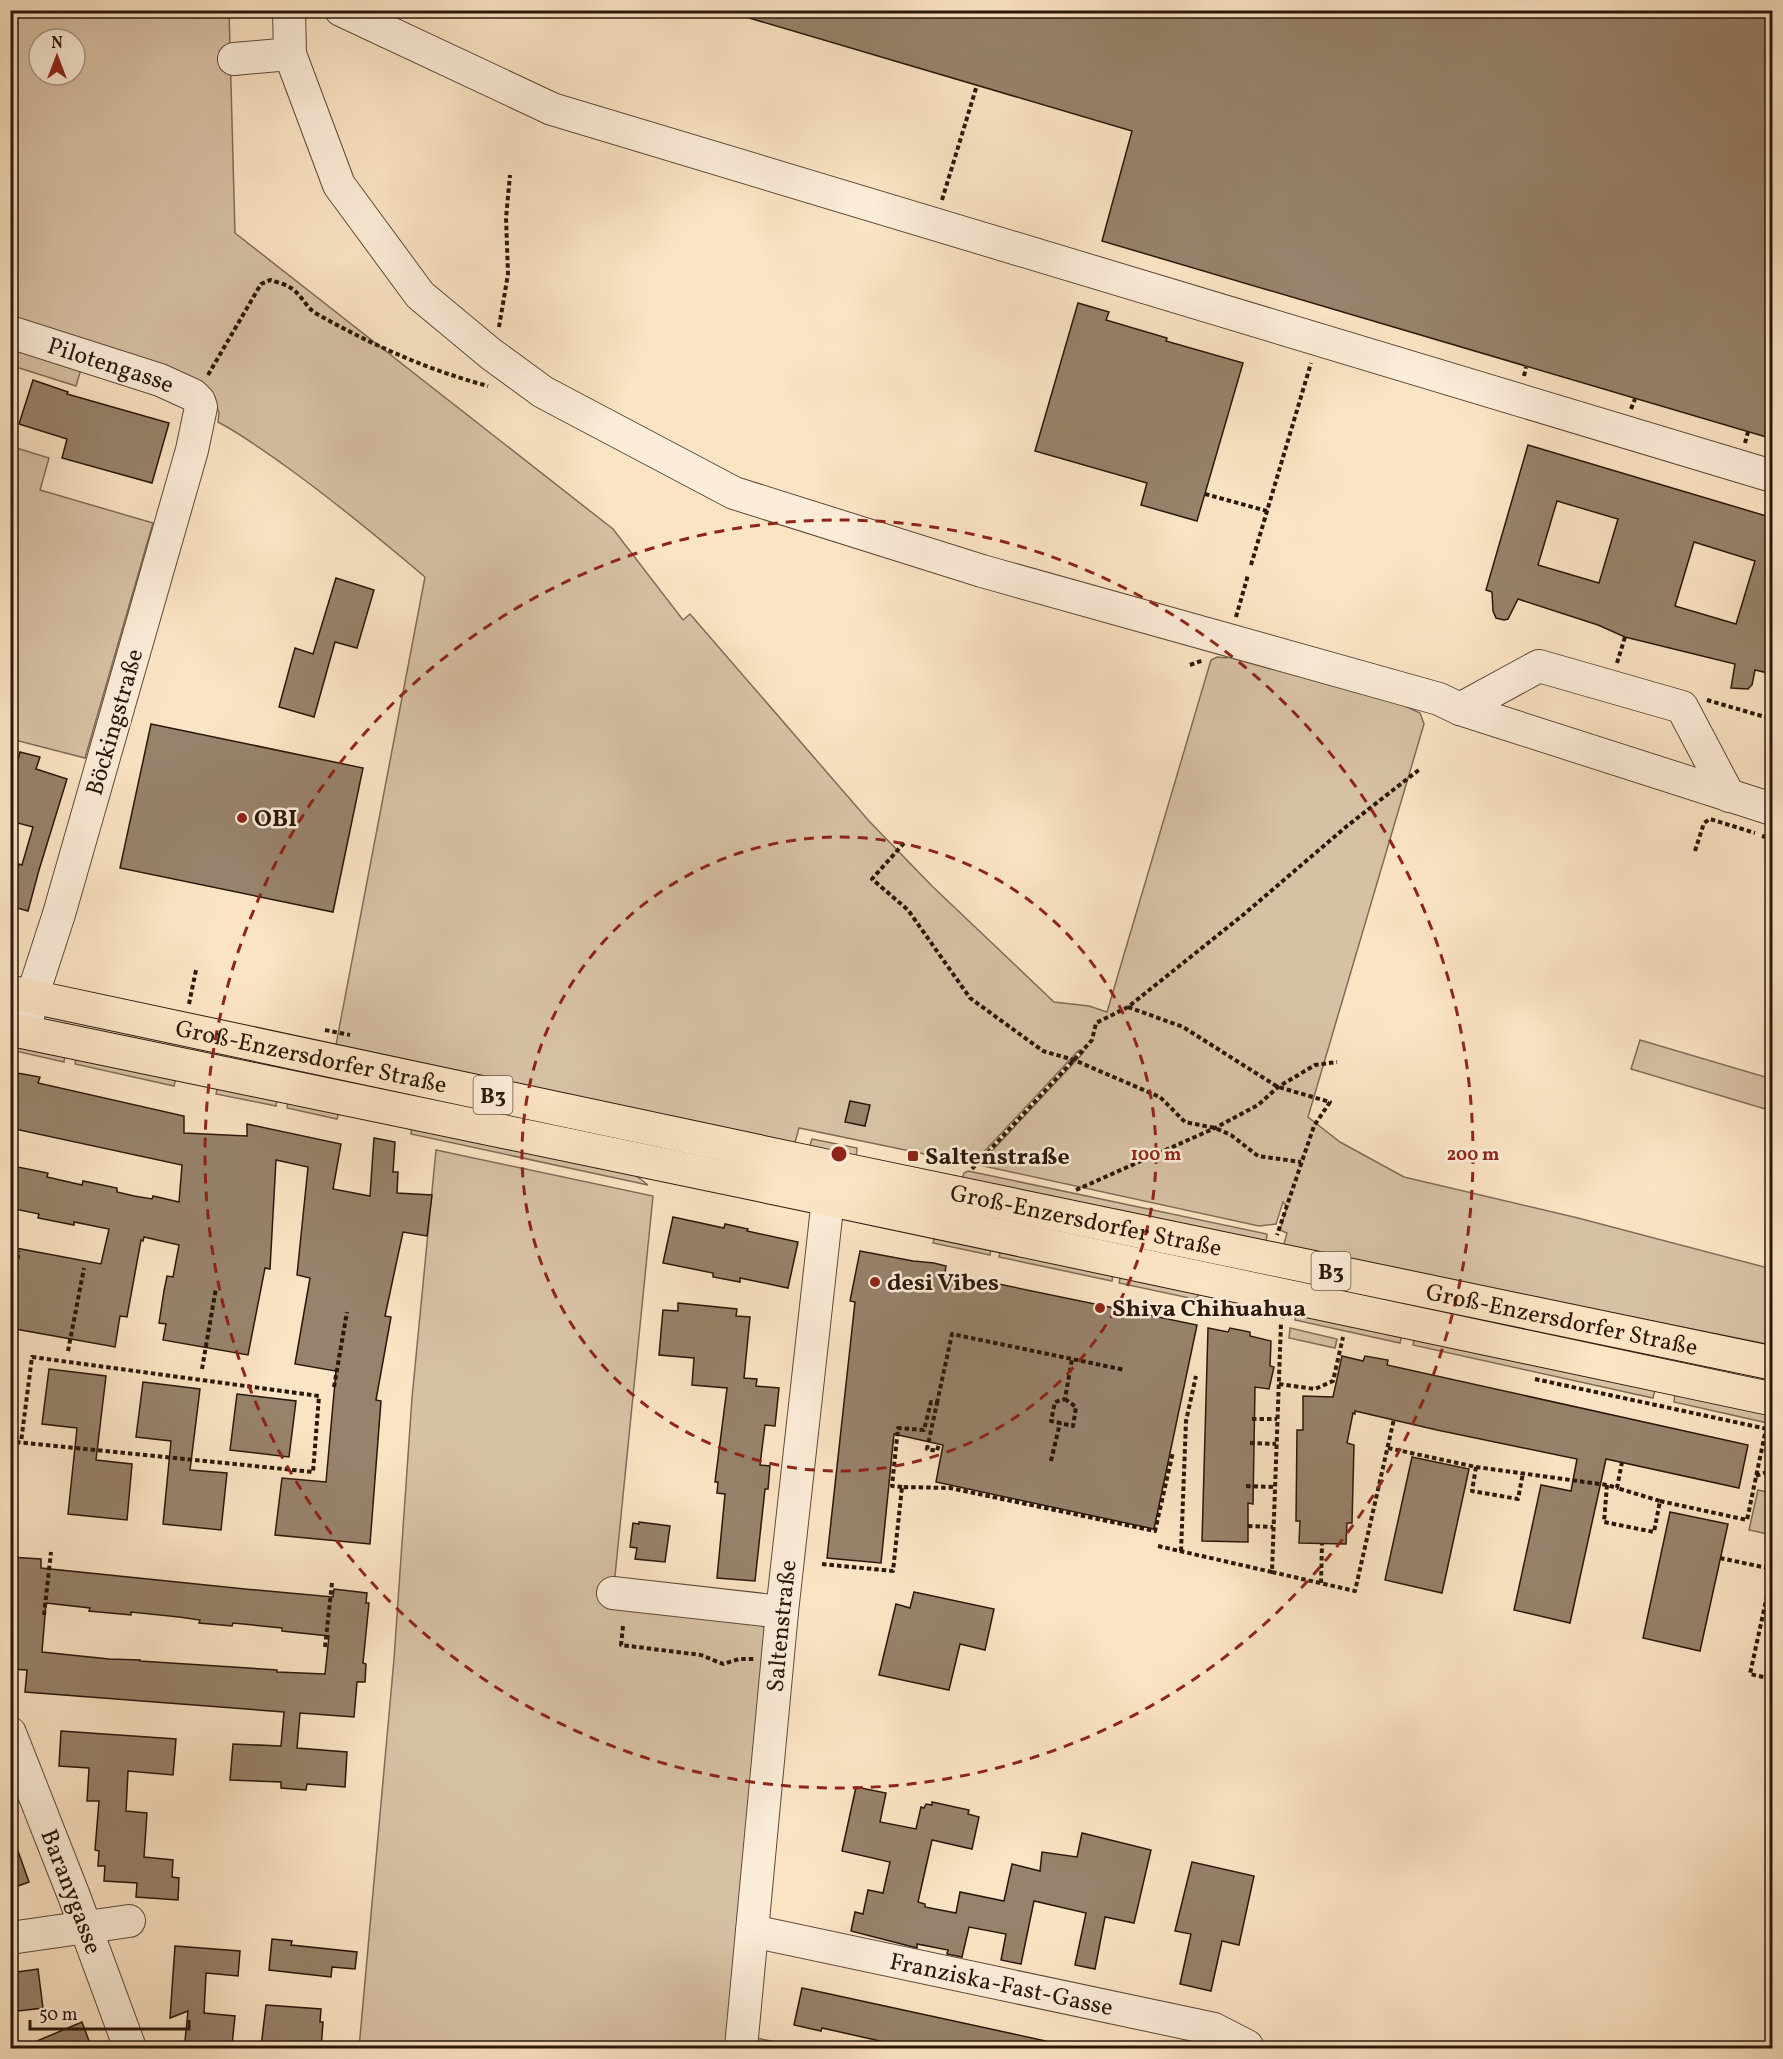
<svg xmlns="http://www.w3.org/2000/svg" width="1783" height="2059" font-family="Vollkorn,serif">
  <rect width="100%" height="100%" fill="#fbe4c4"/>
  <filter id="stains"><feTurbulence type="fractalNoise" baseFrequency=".00333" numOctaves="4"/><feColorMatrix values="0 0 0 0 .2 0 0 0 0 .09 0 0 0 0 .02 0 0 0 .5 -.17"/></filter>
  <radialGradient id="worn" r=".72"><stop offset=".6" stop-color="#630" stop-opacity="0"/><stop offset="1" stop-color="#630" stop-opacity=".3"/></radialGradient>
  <g fill="#d7c1a5" stroke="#806c58" stroke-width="1.5" fill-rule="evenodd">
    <path d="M11,11H229L235,233L613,529L683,620L690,614L869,821L932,886L1054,1002L1089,1006L1107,1012L1211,660L1217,657L1227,658L1231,652L1368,689L1420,713L1424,724L1308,1117L1340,1142L1404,1177L1578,1218L1772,1269V1345L1283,1248L1287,1233L1280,1230L1287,1207L1283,1202L1276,1224L1259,1226L979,1165L1084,1052L1079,1050L981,1155L976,1159L958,1161L799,1128L794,1146L335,1050L425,577C379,538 333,500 284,465C263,450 241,434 218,422L219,413L213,395L81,369L76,386L16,367L11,381ZM39,39H75V75H39Z"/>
    <polygon points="10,446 49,458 40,490 153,523 85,758 11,739"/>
    <polygon points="1640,1040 1772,1079 1772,1111 1631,1069"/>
    <polygon points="11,1042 65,1054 64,1062 11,1050"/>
    <polygon points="76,1057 176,1077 174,1086 75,1064"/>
    <polygon points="218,1085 277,1099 276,1106 216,1094"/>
    <polygon points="288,1101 339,1112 337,1119 287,1108"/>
    <polygon points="412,1126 634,1174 648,1185 411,1134"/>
    <polygon points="812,1139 857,1148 856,1159 809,1148"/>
    <polygon points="436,1150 653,1196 612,1606 761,1624 769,1633 727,2048 359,2048 394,1659 412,1398"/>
    <polygon points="968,1171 1267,1234 1266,1243 962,1180 964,1173"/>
    <polygon points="935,1236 991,1247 990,1255 933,1243"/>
    <polygon points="1001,1249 1113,1273 1112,1281 999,1257"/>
    <polygon points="1121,1274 1199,1291 1198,1296 1194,1299 1119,1283"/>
    <polygon points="1225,1296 1285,1309 1283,1318 1224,1304"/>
    <polygon points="1297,1311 1402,1335 1400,1343 1295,1320"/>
    <polygon points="1290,1328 1337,1339 1335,1348 1289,1338"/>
    <polygon points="1415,1337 1655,1390 1653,1398 1413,1345"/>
    <polygon points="1675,1394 1772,1415 1772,1424 1674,1402"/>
    <polygon points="1758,1490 1772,1493 1772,1535 1749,1530"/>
    <polygon points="756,2038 808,2048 755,2048"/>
  </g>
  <g fill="#97826b" stroke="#2a170b" stroke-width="1.5" fill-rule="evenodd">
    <polygon points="740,10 1773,10 1773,439 1102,241 1132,131 739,15"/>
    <polygon points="1078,303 1109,312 1106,320 1167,338 1166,341 1243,363 1197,521 1141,505 1147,483 1035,451"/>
    <polygon points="33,380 68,392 67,394 169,423 152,483 62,458 67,439 19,424"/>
    <path d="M1528,445L1773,518V658L1768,673L1755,670L1752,685L1748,689L1731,688L1735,664L1625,637L1598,625L1518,599L1508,619L1504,620L1496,618L1493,611L1492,592L1486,590ZM1557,501L1618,519L1599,583L1538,565ZM1694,542L1755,561L1736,624L1675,606Z"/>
    <polygon points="336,578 374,590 357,648 335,642 314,717 279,707 295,648 313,654"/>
    <polygon points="151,724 363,768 333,912 120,868"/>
    <polygon points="20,752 40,757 36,769 67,779 39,870 28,911 10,906 10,896 19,864 22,865 33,827 10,821 10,791"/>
    <polygon points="17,1073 40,1077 38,1083 184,1116 184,1133 247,1136 247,1124 341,1144 333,1189 370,1196 374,1138 395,1142 393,1172 398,1172 397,1193 432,1195 427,1236 403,1232 385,1316 391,1317 376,1400 381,1401 370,1544 275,1535 282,1478 326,1482 336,1371 295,1364 310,1278 297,1275 308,1167 276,1160 270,1269 265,1268 248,1355 163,1340 166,1324 159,1323 164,1291 167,1276 173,1277 179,1245 144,1237 143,1241 141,1240 127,1317 120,1316 115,1347 10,1328 10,1247 101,1264 109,1229 74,1222 74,1225 38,1218 39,1214 10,1208 10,1176 13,1166 48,1173 47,1177 82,1185 83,1181 117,1188 117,1192 134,1196 152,1199 153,1196 179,1202 182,1165 10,1128 10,1076 16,1077"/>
    <polygon points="850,1101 870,1105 865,1126 845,1122"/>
    <polygon points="673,1217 724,1228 725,1224 748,1229 747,1231 798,1242 788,1288 740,1278 740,1282 713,1277 713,1273 663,1263"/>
    <polygon points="860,1251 913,1261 934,1263 946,1266 945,1273 1197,1325 1154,1529 936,1482 943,1445 894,1434 881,1563 827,1558 855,1302 850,1301"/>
    <polygon points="678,1303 737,1309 736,1316 750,1317 744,1378 757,1379 756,1386 779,1388 775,1426 765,1425 760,1465 770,1466 768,1489 765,1489 755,1581 717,1578 725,1494 717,1493 718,1482 715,1482 727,1388 692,1385 694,1358 659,1355 663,1310 678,1311"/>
    <polygon points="1208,1328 1228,1332 1230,1328 1250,1332 1250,1336 1271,1341 1270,1366 1274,1367 1269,1389 1255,1387 1253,1504 1248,1503 1248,1542 1202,1541"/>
    <polygon points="1342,1356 1363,1361 1365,1356 1388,1360 1387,1365 1748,1445 1739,1488 1606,1459 1570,1623 1514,1610 1541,1485 1571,1491 1577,1459 1437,1430 1355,1411 1355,1414 1353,1413 1347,1443 1354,1445 1352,1523 1347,1523 1346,1544 1299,1543 1300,1521 1296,1521 1297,1430 1303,1430 1303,1396 1333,1397"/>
    <polygon points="49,1369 106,1376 96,1460 132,1464 127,1520 68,1514 77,1428 42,1424"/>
    <polygon points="143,1382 200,1389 190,1470 227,1473 221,1530 163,1524 171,1441 136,1437"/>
    <polygon points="237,1394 296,1401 289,1457 230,1450"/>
    <polygon points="1412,1457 1469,1469 1442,1593 1385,1580"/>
    <polygon points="1670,1512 1728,1524 1700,1651 1643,1638"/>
    <polygon points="639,1522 670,1526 665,1562 635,1559 637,1548 630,1547 633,1523 639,1524"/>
    <path d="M10,1557L41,1559V1568L245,1589L333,1597L334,1589L367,1593L366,1603H369L363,1663L366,1664L365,1682H357L354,1717L300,1713L297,1748L347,1752L345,1787L307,1784L306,1790L281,1788V1782L230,1780L233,1744L281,1746L284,1712L25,1692L27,1670L10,1669L13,1636H10ZM46,1603L90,1608L89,1611L131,1615V1612L179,1617L200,1620L199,1623L232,1626L233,1623L282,1628V1631L329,1636L325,1674L277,1672V1670L140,1661V1660L109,1659L42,1652Z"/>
    <polygon points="914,1592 994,1609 985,1650 960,1644 949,1690 879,1675 896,1604 910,1608"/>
    <polygon points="61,1731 176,1739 173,1775 128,1771 126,1811 147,1813 144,1857 173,1860 172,1877 179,1878 178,1900 136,1897 137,1883 104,1881 105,1866 98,1866 99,1851 95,1850 99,1801 87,1801 89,1768 59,1766"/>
    <polygon points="856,1787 886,1793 880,1822 916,1829 921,1807 924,1808 926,1804 932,1805 932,1802 969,1810 968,1814 979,1817 972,1849 932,1840 918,1902 925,1904 925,1907 956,1913 960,1892 1004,1901 1012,1864 1040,1871 1042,1852 1077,1857 1082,1833 1151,1850 1134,1923 1105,1917 1095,1969 1075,1965 1086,1913 1034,1901 1021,1964 1001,1960 1006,1934 969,1927 962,1957 947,1954 948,1950 917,1944 917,1948 851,1931 855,1912 863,1914 868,1890 883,1893 890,1862 842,1851"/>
    <polygon points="10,1837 13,1837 29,1882 10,1889"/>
    <polygon points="1192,1862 1254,1876 1239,1945 1222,1941 1211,1991 1180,1984 1191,1934 1175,1931"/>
    <polygon points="272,1939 292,1941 291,1945 357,1952 355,1969 332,1967 331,1977 269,1970"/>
    <polygon points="175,1946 240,1951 238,1976 206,1973 204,2013 235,2016 232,2045 228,2045 228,2049 197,2049 197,2043 185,2041 188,2011 170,2018"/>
    <polygon points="38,1969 43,2008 10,2012 10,1973"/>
    <polygon points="802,1988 1046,2041 1046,2049 897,2049 898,2045 822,2028 821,2031 794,2025"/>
    <polygon points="266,2005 321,2009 320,2022 323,2022 321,2049 261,2047"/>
    <polygon points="82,2022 89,2041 83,2043 85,2049 18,2049"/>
  </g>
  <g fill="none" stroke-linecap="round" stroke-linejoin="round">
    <defs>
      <g id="minor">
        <polyline points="289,10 290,54 339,185 420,295 491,354 543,392 734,493 982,571 1439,699 1460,709 1772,809"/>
        <polyline points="341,10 552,109 1772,476"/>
        <polyline points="234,59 290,54"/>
        <path id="s1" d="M10,332L160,380L193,395L199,401L201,407L192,450L59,914L32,997L25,1032"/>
        <polyline points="1460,709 1539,666 1682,707 1729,796"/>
        <polyline points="613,1593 782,1612"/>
        <path id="s2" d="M10,1733L74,1896L130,2048"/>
        <path id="s3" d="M752,1931L1214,2029L1247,2046L1248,2048"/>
        <polyline points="10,1938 129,1921"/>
        <path id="s4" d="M741,2048L782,1612L831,1172"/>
      </g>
      <g id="major">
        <path id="s5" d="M10,992L831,1167L1772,1363"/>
        <polyline points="10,1029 828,1199 1772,1399"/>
      </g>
    </defs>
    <use href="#minor" stroke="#5e4a39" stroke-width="34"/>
    <use href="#major" stroke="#2a170b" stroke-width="35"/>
    <g stroke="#2a170b" stroke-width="4" stroke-dasharray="4.5 3" stroke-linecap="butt">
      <polyline points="942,200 977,85"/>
      <polyline points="499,327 508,274 506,218 510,175"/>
      <path d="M208,375L261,284L270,280C276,282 285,284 291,288C302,295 306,308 317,314C372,345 428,370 488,386"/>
      <polyline points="1524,376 1526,367"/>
      <polyline points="1631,409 1635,399"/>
      <polyline points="1745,443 1748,432"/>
      <polyline points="1205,494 1267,511"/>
      <polyline points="1251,565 1311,363"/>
      <polyline points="1236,617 1248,575"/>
      <polyline points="1617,663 1625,637"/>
      <polyline points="1190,665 1204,660"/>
      <polyline points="1768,673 1772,673"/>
      <polyline points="1707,700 1772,719"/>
      <polyline points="1762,836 1772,839"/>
      <polyline points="904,843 872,879 908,910 970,998 1043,1051 1074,1060 1160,1097 1185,1122 1215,1128 1231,1135 1258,1156 1301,1162"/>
      <polyline points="1695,851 1704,823 1710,819 1755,833"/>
      <polyline points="189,1004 196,970"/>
      <polyline points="1128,1007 1183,1027 1278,1087 1330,1102 1314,1126 1277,1235"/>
      <polyline points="325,1030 350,1035"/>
      <polyline points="972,1169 1083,1050 1092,1040 1096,1023 1128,1007 1243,915 1347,826 1420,769"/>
      <polyline points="1076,1190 1215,1128 1258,1105 1278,1087 1315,1065 1337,1062"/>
      <polyline points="10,1296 19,1251"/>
      <polyline points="68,1351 84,1268"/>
      <polyline points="202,1369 216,1288"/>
      <polyline points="1535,1379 1772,1430"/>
      <polyline points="1279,1384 1315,1389 1333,1381 1343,1337"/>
      <polyline points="334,1387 347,1312"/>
      <polyline points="1065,1399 1076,1407 1073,1426 1051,1421 1055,1402 1065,1399 1072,1359"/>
      <polyline points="937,1403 952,1334 1125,1370"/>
      <polyline points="1252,1419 1277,1419"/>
      <polyline points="16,1442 313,1472 319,1396 32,1357 21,1442"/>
      <polyline points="1250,1443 1276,1444"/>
      <polyline points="1388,1448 1476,1467 1607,1485 1617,1488 1622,1462"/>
      <polyline points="1051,1461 1060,1423"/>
      <polyline points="1476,1467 1472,1491 1518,1499 1523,1473"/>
      <polyline points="1756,1476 1772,1470"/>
      <polyline points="1607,1485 1604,1522 1654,1532 1660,1501 1617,1488"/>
      <polyline points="1246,1486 1275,1487"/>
      <polyline points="902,1487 892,1486 898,1428 924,1430 931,1402 937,1403 927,1449 937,1451 939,1444"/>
      <polyline points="1660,1501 1747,1520 1766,1429"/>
      <polyline points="1248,1526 1273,1527"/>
      <polyline points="1158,1546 1272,1572 1281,1323"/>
      <polyline points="1181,1551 1186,1421 1196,1376"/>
      <polyline points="1720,1558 1772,1569"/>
      <polyline points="822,1564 893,1571 902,1487 950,1488 1155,1531 1173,1452"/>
      <polyline points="1272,1572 1355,1591 1394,1419"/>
      <polyline points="1772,1573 1750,1674 1772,1679"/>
      <polyline points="1321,1583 1322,1544"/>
      <polyline points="44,1615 51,1552"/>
      <polyline points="623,1626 621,1645 701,1655 723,1664 739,1659 754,1659"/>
      <polyline points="325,1647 332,1583"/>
    </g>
    <use href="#minor" stroke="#fcedd9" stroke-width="32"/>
    <use href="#major" stroke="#fbe4c4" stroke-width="33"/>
  </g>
  <g fill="none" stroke="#8f2418" stroke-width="3" stroke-dasharray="10 8">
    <circle cx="839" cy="1154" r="317"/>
    <circle cx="839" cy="1154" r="634"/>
  </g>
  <g fill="#8f2418" stroke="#fcedd9" stroke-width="2">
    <circle cx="242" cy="818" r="6"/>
    <rect x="907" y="1150" width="12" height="12" rx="3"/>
    <circle cx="875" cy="1282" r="6"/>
    <circle cx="1100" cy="1308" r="6"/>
  </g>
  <g text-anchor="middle" stroke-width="5" stroke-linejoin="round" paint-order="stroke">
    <g fill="#fcedd9" stroke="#695749" stroke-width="1.5">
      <rect x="473.5" y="1076" width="39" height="38" rx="4.5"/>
      <rect x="1311.5" y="1252" width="39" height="38" rx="4.5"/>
    </g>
    <g font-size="22" font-weight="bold" fill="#2a170b">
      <text x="493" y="1103">B3</text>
      <text x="1331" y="1279">B3</text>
    </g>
    <g font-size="24" fill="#2a170b" stroke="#fcedd9">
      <text dy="8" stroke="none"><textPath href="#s1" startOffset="106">Pilotengasse</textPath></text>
      <text transform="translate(114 722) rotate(-74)" y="8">Böckingstraße</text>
      <text dy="8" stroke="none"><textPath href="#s5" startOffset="308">Groß-Enzersdorfer Straße</textPath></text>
      <text dy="8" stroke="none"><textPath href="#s5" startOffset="1100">Groß-Enzersdorfer Straße</textPath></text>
      <text dy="8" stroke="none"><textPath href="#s5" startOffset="1586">Groß-Enzersdorfer Straße</textPath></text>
      <text dy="8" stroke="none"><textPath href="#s4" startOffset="424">Saltenstraße</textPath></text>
      <text dy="8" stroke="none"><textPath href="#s2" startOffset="170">Baranygasse</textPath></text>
      <text dy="8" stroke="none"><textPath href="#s3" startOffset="255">Franziska-Fast-Gasse</textPath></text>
    </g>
    <g font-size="24" font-weight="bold" fill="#2a170b" stroke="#fcedd9" text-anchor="start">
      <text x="254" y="826">OBI</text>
      <text x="925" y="1164">Saltenstraße</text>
      <text x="887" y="1290">desi Vibes</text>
      <text x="1112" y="1316">Shiva Chihuahua</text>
    </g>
  </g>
  <circle cx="839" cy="1154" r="9" fill="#8f2418" stroke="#fcedd9" stroke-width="3"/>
  <g font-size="18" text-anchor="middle" font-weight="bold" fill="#8f2418" stroke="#fcedd9" stroke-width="5" stroke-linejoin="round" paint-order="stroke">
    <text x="1156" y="1160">100 m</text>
    <text x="1473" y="1160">200 m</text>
  </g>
  <rect width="1783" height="2059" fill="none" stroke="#fbe4c4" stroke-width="36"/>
  <rect x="12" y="12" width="1759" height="2035" fill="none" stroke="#2a170b" stroke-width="3"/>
  <rect x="18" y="18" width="1747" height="2023" fill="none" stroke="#2a170b" stroke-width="1.5"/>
  <g transform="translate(57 57)"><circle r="28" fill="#fcedd9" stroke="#a89787" stroke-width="1.5"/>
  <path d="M0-4.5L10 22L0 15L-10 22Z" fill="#8f2418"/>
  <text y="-9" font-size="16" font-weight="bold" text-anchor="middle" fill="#2a170b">N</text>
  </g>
  <path d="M30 2020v9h159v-9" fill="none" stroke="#2a170b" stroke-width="3"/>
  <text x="39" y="2020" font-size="18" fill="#2a170b" stroke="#fcedd9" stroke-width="4.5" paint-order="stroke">50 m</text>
  <rect width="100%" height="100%" filter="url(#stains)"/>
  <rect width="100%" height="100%" fill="url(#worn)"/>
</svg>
